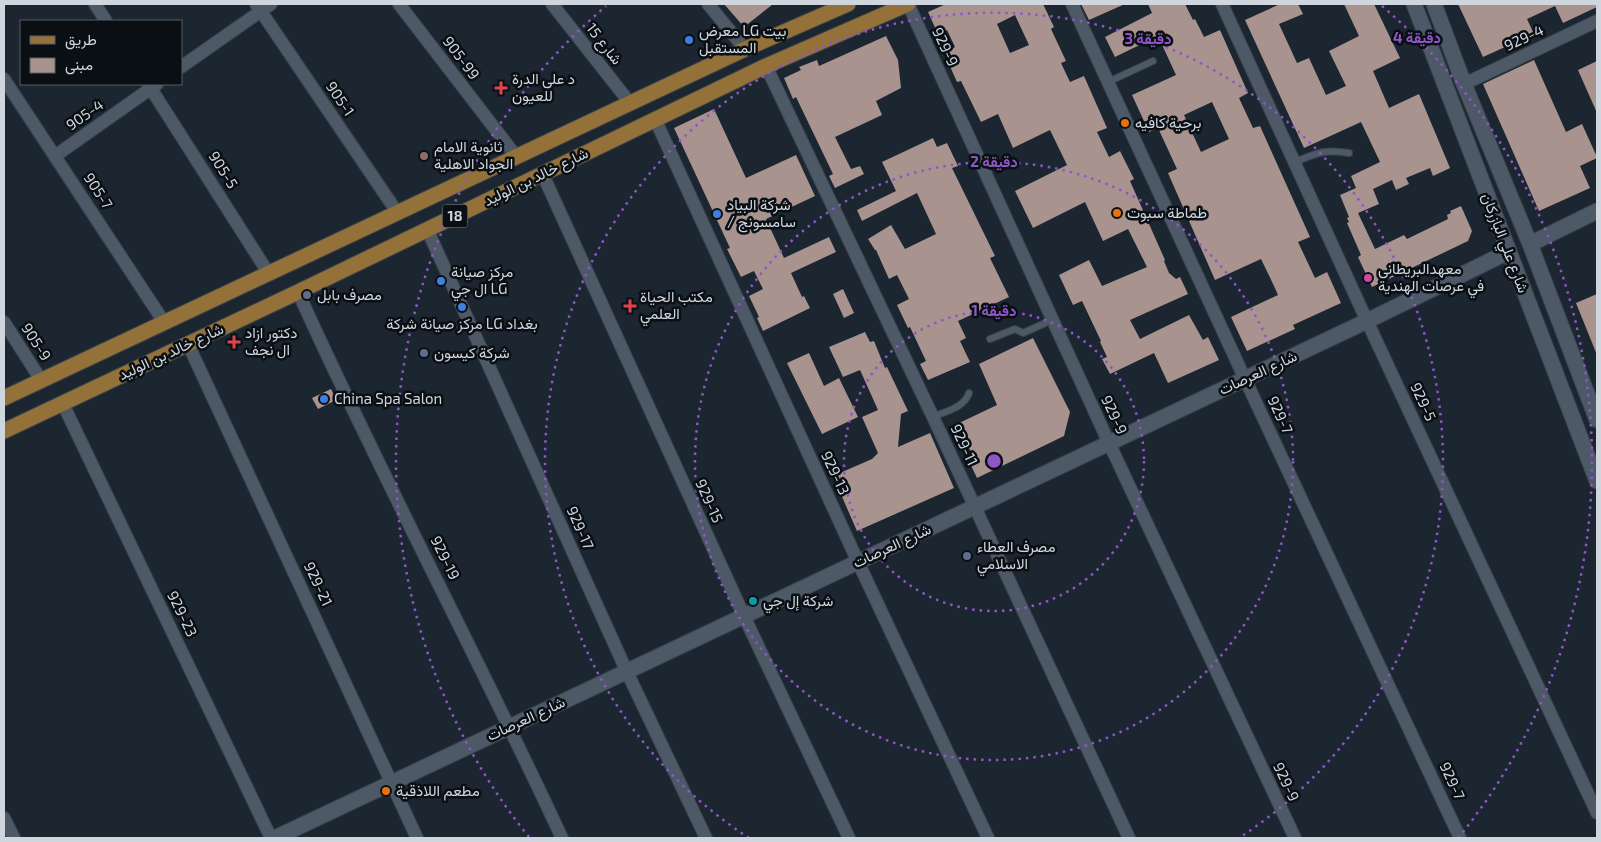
<svg xmlns="http://www.w3.org/2000/svg" width="1601" height="842" font-family="'Exo 2',Vazirmatn,sans-serif">
  <rect width="100%" height="100%" fill="#1b2631"/>
  <g fill="#a8938f" fill-rule="evenodd">
    <polygon points="724,4 773,4 744,27"/>
    <path d="M946,4H1043L1054,27L1051,29L1066,61L1061,63L1070,82L1084,76L1107,128L1097,132L1109,157L1120,151L1134,179L1130,181L1165,260L1164,261L1169,273L1176,279L1180,277L1188,294L1130,320L1140,339L1189,315L1203,340L1208,337L1219,360L1168,383L1154,353L1110,374L1102,359L1107,357L1100,342L1101,341L1082,301L1073,305L1059,275L1089,260L1102,286L1147,267L1128,229L1103,241L1085,202L1033,228L1015,191L1067,165L1050,130L1013,148L998,114L981,122L961,81L957,82L944,53L955,47L947,30L938,34L928,12ZM1015,15L1029,45L1010,53L997,24Z"/>
    <polygon points="1081,4 1125,4 1089,20"/>
    <path d="M1148,4H1185L1193,20L1195,19L1204,37L1220,30L1248,93L1239,98L1253,128L1260,126L1310,237L1298,242L1315,278L1327,272L1341,303L1293,325L1295,329L1247,351L1231,317L1278,295L1274,286L1261,259L1215,280L1168,173L1177,169L1158,128L1149,132L1132,95L1176,75L1158,36L1115,57L1105,37L1152,13ZM1212,102L1229,139L1201,152L1184,115Z"/>
    <polygon points="1280,4 1298,4 1303,14 1279,24 1297,63 1309,58 1326,95 1346,86 1329,51 1359,36 1344,4 1374,4 1400,58 1373,71 1389,108 1419,94 1450,168 1433,176 1430,168 1406,178 1409,184 1396,190 1392,180 1373,189 1379,204 1358,213 1375,249 1404,235 1407,239 1448,219 1447,215 1451,213 1450,211 1461,206 1472,231 1468,241 1372,287 1358,257 1361,255 1347,223 1349,222 1347,218 1349,217 1340,195 1356,188 1351,176 1380,162 1361,122 1304,148 1245,20"/>
    <polygon points="1458,4 1597,4 1597,7 1563,23 1555,6 1527,19 1534,34 1483,57"/>
    <polygon points="886,36 898,60 901,88 876,101 882,115 835,137 851,169 860,166 864,174 835,188 829,176 833,174 796,97 793,99 784,78 801,70 799,67 817,60 819,66"/>
    <polygon points="1534,60 1566,132 1582,124 1597,157 1597,158 1580,166 1590,188 1539,211 1483,84"/>
    <polygon points="1597,61 1597,113 1578,70"/>
    <polygon points="714,109 746,178 796,155 815,196 766,219 784,258 829,237 836,252 791,273 802,297 804,296 810,308 763,331 757,318 759,317 749,296 763,289 754,271 741,277 727,249 730,248 674,128"/>
    <polygon points="933,138 937,147 947,143 958,166 952,168 995,256 990,258 1009,297 958,321 966,338 960,341 970,362 928,380 920,364 926,361 910,327 908,328 897,305 909,299 897,275 889,279 876,250 875,250 868,239 891,225 905,249 936,234 917,193 862,221 857,210 896,191 882,162"/>
    <polygon points="843,289 854,313 844,318 833,294"/>
    <polygon points="1597,294 1597,355 1576,303"/>
    <polygon points="865,332 870,342 874,341 885,368 887,367 908,411 901,414 898,447 930,433 954,488 857,531 833,476 872,459 878,453 862,417 878,410 860,370 843,377 829,347"/>
    <polygon points="1033,338 1070,412 1064,436 977,478 966,455 971,452 957,424 997,405 979,364"/>
    <polygon points="809,353 824,386 839,378 858,417 822,434 787,363"/>
    <polygon points="331,389 336,400 318,409 312,398"/>
  </g>
  <g fill="none" stroke-linecap="round" stroke-linejoin="round">
    <defs>
      <g id="service">
        <polyline points="1108,82 1153,61"/>
        <path d="M1295,162C1317,153 1324,149 1349,153"/>
        <polyline points="990,339 1015,329 1023,333 1052,320"/>
        <path d="M933,417C946,411 964,408 969,393"/>
      </g>
      <g id="minor">
        <polyline points="95,4 106,21"/>
        <polyline points="256,4 397,212"/>
        <polyline points="399,4 516,156"/>
        <polyline points="552,4 630,103"/>
        <polyline points="708,4 745,49"/>
        <polyline points="908,4 1109,443 1295,838"/>
        <polyline points="1072,4 1245,379 1460,838"/>
        <polyline points="1222,4 1367,321 1597,813"/>
        <polyline points="766,66 933,417 1129,838"/>
        <polyline points="181,67 271,4"/>
        <polyline points="4,79 164,322"/>
        <polyline points="148,84 269,274"/>
        <polyline points="1464,84 1597,21"/>
        <polyline points="655,119 858,562 988,838"/>
        <polyline points="55,156 157,84"/>
        <polyline points="543,175 744,616 849,838"/>
        <polyline points="427,229 627,672 706,838"/>
        <path d="M298,292C381,476 477,655 562,838"/>
        <polyline points="4,322 41,380"/>
        <polyline points="188,344 417,838"/>
        <polyline points="63,404 271,838"/>
        <polyline points="4,818 14,838"/>
      </g>
      <g id="tertiary">
        <polyline points="1414,4 1597,481"/>
        <polyline points="1434,4 1464,84 1530,244 1597,420"/>
        <polyline points="1530,244 1597,211"/>
        <polyline points="275,838 1367,321 1508,252"/>
      </g>
      <g id="primary">
        <polyline points="4,398 745,49 848,4"/>
        <polyline points="4,431 298,292 766,66 908,4"/>
      </g>
    </defs>
    <use href="#service" stroke="#3a434c" stroke-width="8"/>
    <use href="#minor" stroke="#3a434c" stroke-width="14"/>
    <use href="#tertiary" stroke="#3a434c" stroke-width="17"/>
    <use href="#primary" stroke="#3a434c" stroke-width="17"/>
    <use href="#service" stroke="#4d5966" stroke-width="6"/>
    <use href="#minor" stroke="#4d5966" stroke-width="12"/>
    <use href="#tertiary" stroke="#4d5966" stroke-width="15"/>
    <use href="#primary" stroke="#937139" stroke-width="15"/>
  </g>
  <g fill="none" stroke="#9056c7" stroke-width="2.5" stroke-dasharray="2.5 5">
    <circle cx="994" cy="461" r="150"/>
    <circle cx="994" cy="461" r="299"/>
    <path d="M749 838A449 449 0 1 1 1239 838"/>
    <path d="M529 837A598 598 0 0 1 606 6M1382 6A598 598 0 0 1 1459 837"/>
  </g>
  <g fill="#3f7fe0" stroke="#0a0f14" stroke-width="2">
    <circle cx="689" cy="40" r="5"/>
    <circle cx="717" cy="214" r="5"/>
    <circle cx="441" cy="281" r="5"/>
    <circle cx="462" cy="307" r="5"/>
    <circle cx="324" cy="399" r="5"/>
  </g>
  <g fill="#e0444e" stroke="#0a0f14" stroke-width="2">
    <path d="M498.5 80.5h5v5h5v5h-5v5h-5v-5h-5v-5h5z"/>
    <path d="M627.5 298.5h5v5h5v5h-5v5h-5v-5h-5v-5h5z"/>
    <path d="M231.5 334.5h5v5h5v5h-5v5h-5v-5h-5v-5h5z"/>
  </g>
  <g fill="#e8710a" stroke="#0a0f14" stroke-width="2">
    <circle cx="1125" cy="123" r="5"/>
    <circle cx="1117" cy="213" r="5"/>
    <circle cx="386" cy="791" r="5"/>
  </g>
  <circle fill="#8d6e63" stroke="#0a0f14" stroke-width="2" cx="424" cy="156" r="5"/>
  <circle fill="#d1479c" stroke="#0a0f14" stroke-width="2" cx="1368" cy="278" r="5"/>
  <g fill="#5c6f8a" stroke="#0a0f14" stroke-width="2">
    <circle cx="307" cy="295" r="5"/>
    <circle cx="424" cy="353" r="5"/>
    <circle cx="967" cy="556" r="5"/>
  </g>
  <circle fill="#0f9aa8" stroke="#0a0f14" stroke-width="2" cx="753" cy="601" r="5"/>
  <g text-anchor="middle" stroke-width="5" stroke-linejoin="round" paint-order="stroke">
    <rect fill="#0a0f14" stroke="#949aa1" stroke-width="1" x="442.5" y="204.5" width="25" height="23" rx="4"/>
    <g font-size="14" font-weight="bold" fill="#cfd6de">
      <text x="455" y="221">18</text>
    </g>
    <g font-size="15" fill="#cfd6de" stroke="#0a0f14" text-anchor="start">
      <text x="699" y="36">معرض LG بيت<tspan x="699" dy="17">المستقبل</tspan></text>
      <text x="512" y="84">د علي الدرة<tspan x="512" dy="17">للعيون</tspan></text>
      <text x="1135" y="128">برحية كافيه</text>
      <text x="434" y="152">ثانوية الامام<tspan x="434" dy="17">الجواد الاهلية</tspan></text>
      <text x="727" y="210">شركة البياد<tspan x="727" dy="17">/ سامسونج</tspan></text>
      <text x="1127" y="218">طماطة سبوت</text>
      <text x="1378" y="274">معهدالبريطاني<tspan x="1378" dy="17">في عرصات الهندية</tspan></text>
      <text x="451" y="277">مركز صيانة<tspan x="451" dy="17">ال جي LG</tspan></text>
      <text x="317" y="300">مصرف بابل</text>
      <text x="640" y="302">مكتب الحياة<tspan x="640" dy="17">العلمي</tspan></text>
      <text x="462" y="329" text-anchor="middle">مركز صيانة شركة LG بغداد</text>
      <text x="245" y="338">دكتور ازاد<tspan x="245" dy="17">ال نجف</tspan></text>
      <text x="434" y="358">شركة كيسون</text>
      <text x="334" y="404">China Spa Salon</text>
      <text x="977" y="552">مصرف العطاء<tspan x="977" dy="17">الاسلامي</tspan></text>
      <text x="763" y="606">شركة إل جي</text>
      <text x="396" y="796">مطعم اللاذقية</text>
    </g>
    <g font-size="15" fill="#cfd6de" stroke="#0a0f14">
      <text transform="translate(1524 38) rotate(-25)" y="5">929-4</text>
      <text transform="translate(604 44) rotate(52)" y="5">شارع 15</text>
      <text transform="translate(945 47) rotate(65)" y="5">929-9</text>
      <text transform="translate(461 58) rotate(53)" y="5">905-99</text>
      <text transform="translate(340 99) rotate(56)" y="5">905-1</text>
      <text transform="translate(85 115) rotate(-35)" y="5">905-4</text>
      <text transform="translate(223 170) rotate(58)" y="5">905-5</text>
      <text transform="translate(536 177) rotate(-26)" y="5">شارع خالد بن الوليد</text>
      <text transform="translate(98 191) rotate(57)" y="5">905-7</text>
      <text transform="translate(1505 243) rotate(69)" y="5">شارع علي البازركان</text>
      <text transform="translate(36 342) rotate(57)" y="5">905-9</text>
      <text transform="translate(171 352) rotate(-25)" y="5">شارع خالد بن الوليد</text>
      <text transform="translate(1258 373) rotate(-25)" y="5">شارع العرصات</text>
      <text transform="translate(1423 402) rotate(65)" y="5">929-5</text>
      <text transform="translate(1114 415) rotate(65)" y="5">929-9</text>
      <text transform="translate(1280 415) rotate(65)" y="5">929-7</text>
      <text transform="translate(964 445) rotate(65)" y="5">929-11</text>
      <text transform="translate(835 473) rotate(65)" y="5">929-13</text>
      <text transform="translate(709 501) rotate(66)" y="5">929-15</text>
      <text transform="translate(580 528) rotate(66)" y="5">929-17</text>
      <text transform="translate(892 546) rotate(-25)" y="5">شارع العرصات</text>
      <text transform="translate(445 558) rotate(64)" y="5">929-19</text>
      <text transform="translate(318 584) rotate(65)" y="5">929-21</text>
      <text transform="translate(182 614) rotate(64)" y="5">929-23</text>
      <text transform="translate(526 719) rotate(-25)" y="5">شارع العرصات</text>
      <text transform="translate(1452 781) rotate(65)" y="5">929-7</text>
      <text transform="translate(1286 782) rotate(65)" y="5">929-9</text>
    </g>
  </g>
  <circle cx="994" cy="461" r="8" fill="#9056c7" stroke="#0a0f14" stroke-width="2.5"/>
  <g font-size="15" text-anchor="middle" font-weight="bold" fill="#9056c7" stroke="#0a0f14" stroke-width="5" stroke-linejoin="round" paint-order="stroke">
    <text x="1417" y="43">4 دقيقة</text>
    <text x="1148" y="44">3 دقيقة</text>
    <text x="994" y="167">2 دقيقة</text>
    <text x="994" y="316">1 دقيقة</text>
  </g>
  <rect width="1601" height="842" fill="none" stroke="#cfd6de" stroke-width="10"/>
  <rect x="20" y="20" width="162" height="65" fill="#0a0f14" stroke="#595f65"/>
  <rect x="30" y="36" width="25" height="8" fill="#937139" stroke="#595f65"/>
  <text x="65" y="45" font-size="15" fill="#cfd6de">طريق</text>
  <rect x="30" y="58" width="25" height="15" fill="#a8938f" stroke="#595f65"/>
  <text x="65" y="70" font-size="15" fill="#cfd6de">مبنى</text>
</svg>
